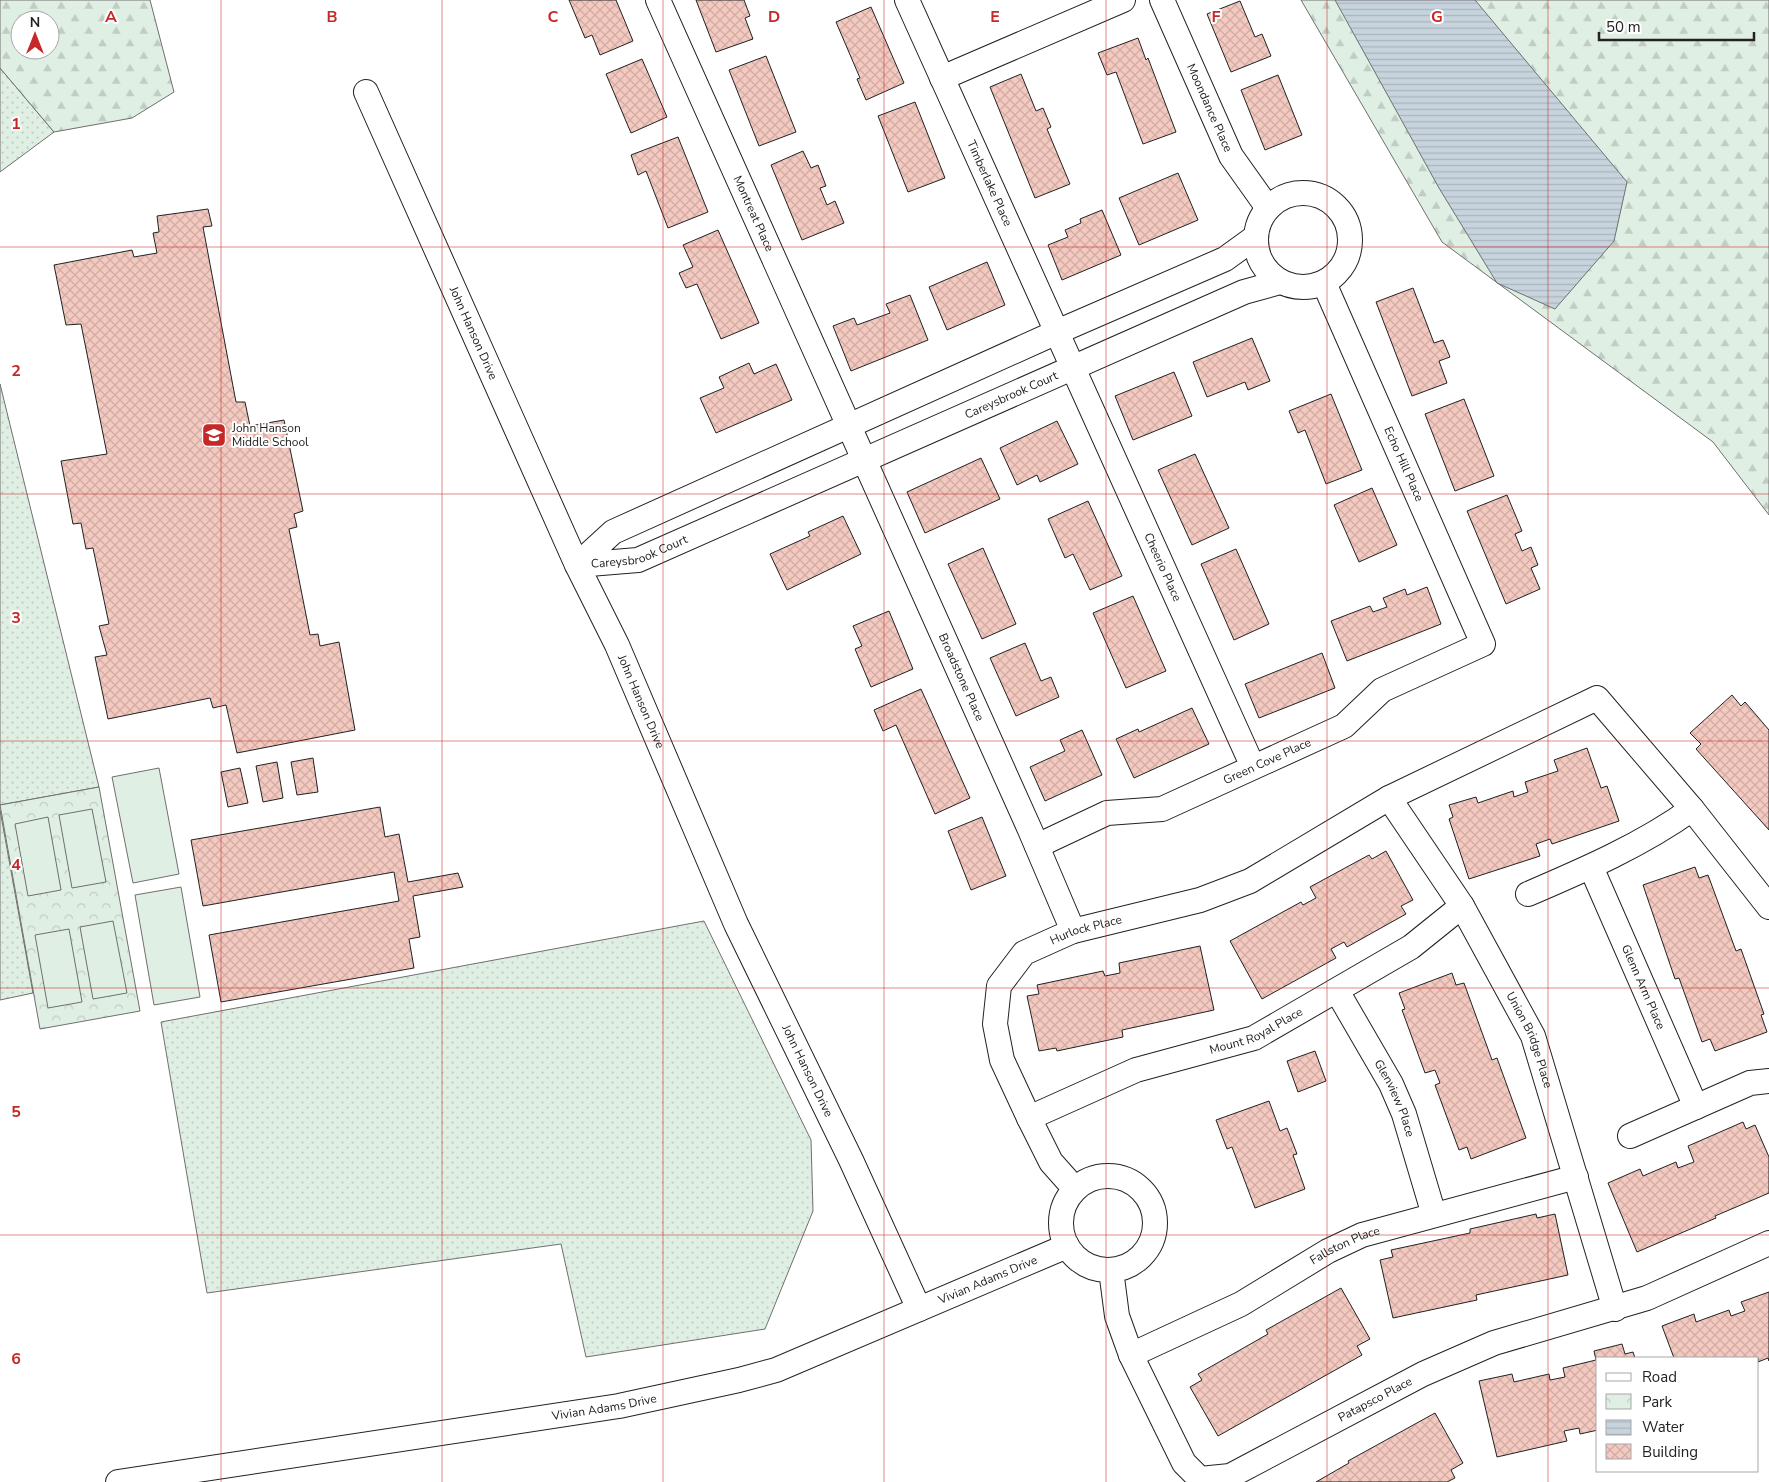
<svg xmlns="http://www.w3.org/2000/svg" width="1769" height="1482" font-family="'Nunito Sans',sans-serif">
  <defs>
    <pattern id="grass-dots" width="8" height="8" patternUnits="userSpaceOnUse" patternTransform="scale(1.25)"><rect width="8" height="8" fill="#e0efe3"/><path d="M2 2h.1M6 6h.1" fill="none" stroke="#c0cdc2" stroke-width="1.8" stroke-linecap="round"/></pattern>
    <pattern id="forest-firs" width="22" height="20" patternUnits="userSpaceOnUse" patternTransform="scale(1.25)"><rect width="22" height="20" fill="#e0efe3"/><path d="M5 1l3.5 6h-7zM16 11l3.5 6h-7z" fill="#c0cdc2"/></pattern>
    <pattern id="park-crowns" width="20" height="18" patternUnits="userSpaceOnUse" patternTransform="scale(1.25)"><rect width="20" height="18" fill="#e0efe3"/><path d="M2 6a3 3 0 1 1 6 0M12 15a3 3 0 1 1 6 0" fill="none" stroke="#c0cdc2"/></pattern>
    <pattern id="water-rules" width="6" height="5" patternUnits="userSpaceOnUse" patternTransform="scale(1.25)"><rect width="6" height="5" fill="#c7d3dd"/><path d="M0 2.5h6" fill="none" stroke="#abb5bd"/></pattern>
    <pattern id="building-cross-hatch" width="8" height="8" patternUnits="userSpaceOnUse" patternTransform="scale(1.25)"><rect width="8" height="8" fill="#f3c9c0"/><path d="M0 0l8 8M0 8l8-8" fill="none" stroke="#d0aca5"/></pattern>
  </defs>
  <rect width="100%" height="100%" fill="#fff"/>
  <g fill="url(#grass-dots)" stroke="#6f6f6f">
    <polygon points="0,68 54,132 0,172"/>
    <polygon points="0,384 99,787 0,805"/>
    <polygon points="0,810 33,993 0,1000"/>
    <polygon points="704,921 811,1140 813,1211 765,1329 586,1357 561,1244 207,1293 161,1022"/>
  </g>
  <g fill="url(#forest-firs)" stroke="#6f6f6f" fill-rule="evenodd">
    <path d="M0,0H150L174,92L132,118L54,132L0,68ZM20,20H50V50H20Z"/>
    <polygon points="1301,0 1769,0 1769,515 1713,442 1442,242"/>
  </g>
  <polygon fill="url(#park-crowns)" stroke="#6f6f6f" points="99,787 140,1011 40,1029 0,805"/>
  <g fill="#e0efe3" stroke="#6f6f6f">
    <polygon points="159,768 179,874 133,883 112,777"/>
    <polygon points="92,809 106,882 72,888 59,815"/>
    <polygon points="48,817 61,890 28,896 15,824"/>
    <polygon points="181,887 200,997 154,1005 135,895"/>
    <polygon points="113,921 127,993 93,999 80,927"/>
    <polygon points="69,929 82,1002 48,1008 35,935"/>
  </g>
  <polygon fill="url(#water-rules)" stroke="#6f6f6f" points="1335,0 1475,0 1627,182 1614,241 1555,309 1497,283 1439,188"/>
  <g fill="url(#building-cross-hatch)" stroke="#222">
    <polygon points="569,0 616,0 633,41 600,55 592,35 585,38"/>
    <polygon points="696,0 744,0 750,16 745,18 753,39 716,52"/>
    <polygon points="1240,1 1255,37 1262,34 1271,56 1231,72 1207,14"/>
    <polygon points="871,7 904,83 866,100 857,79 860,78 836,22"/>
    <polygon points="1138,38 1146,60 1148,58 1176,132 1143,144 1116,72 1107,75 1098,53"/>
    <polygon points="766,56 796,132 759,146 729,70"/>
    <polygon points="642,59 667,117 631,133 606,74"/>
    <polygon points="1021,74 1036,111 1043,108 1051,127 1047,129 1070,184 1035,198 990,87"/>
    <polygon points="1278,75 1302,135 1265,150 1241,90"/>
    <polygon points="915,102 945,178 908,192 878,116"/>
    <polygon points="678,137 708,212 668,228 646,171 638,175 631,155"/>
    <polygon points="803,151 811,168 818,165 826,186 820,188 827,205 835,201 844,223 802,240 771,165"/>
    <polygon points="1178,173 1198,220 1139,245 1119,198"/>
    <polygon points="208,209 212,226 203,227 236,402 245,402 250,426 284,420 303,511 294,514 297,527 289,529 310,635 318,634 320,646 339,642 355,730 237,753 226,705 213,708 210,698 108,719 95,657 107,655 99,626 109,624 93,548 86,549 81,523 73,524 61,461 107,454 81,324 66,325 54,265 132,250 134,257 157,253 153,233 159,232 157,216"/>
    <polygon points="1102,210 1121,255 1062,280 1048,245 1068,237 1065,230 1081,223 1080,219"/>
    <polygon points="718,230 759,323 721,339 697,284 686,288 679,273 693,267 683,245"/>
    <polygon points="987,262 1005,305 947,330 929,287"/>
    <polygon points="1413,288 1434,343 1443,340 1450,357 1439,361 1447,383 1412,396 1376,302"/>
    <polygon points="910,295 928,340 851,371 833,326 854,318 857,325 890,313 886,304"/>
    <polygon points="1252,338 1270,381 1248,390 1245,382 1207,397 1193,362"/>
    <polygon points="749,363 754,374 776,364 792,400 716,433 700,398 724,388 719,377"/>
    <polygon points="1174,372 1192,416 1133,440 1115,396"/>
    <polygon points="1331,394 1362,470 1326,484 1305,430 1298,433 1289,411"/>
    <polygon points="1464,399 1494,476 1455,491 1425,414"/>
    <polygon points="1057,421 1078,464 1040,482 1037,475 1017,485 1000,448"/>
    <polygon points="1195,454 1229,528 1192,545 1158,470"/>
    <polygon points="981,458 1000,499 925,533 907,492"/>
    <polygon points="1372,488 1397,545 1359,562 1334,505"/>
    <polygon points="1507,495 1522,531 1515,534 1522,551 1531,547 1538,565 1531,568 1540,589 1506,604 1467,511"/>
    <polygon points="1088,501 1122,576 1090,590 1073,554 1065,558 1048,519"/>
    <polygon points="843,516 861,554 787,590 770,554 810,536 808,532"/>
    <polygon points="983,548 1016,624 982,639 948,564"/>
    <polygon points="1236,549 1269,624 1234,640 1201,564"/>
    <polygon points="1427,587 1441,624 1347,661 1331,621 1370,606 1373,612 1387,607 1383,598 1405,589 1407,595"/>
    <polygon points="1133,596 1166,671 1126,688 1093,613"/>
    <polygon points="889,611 913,669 871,687 855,649 862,646 853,626"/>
    <polygon points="1025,643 1041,681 1051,677 1059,697 1016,716 990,658"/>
    <polygon points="1322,653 1335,688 1259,718 1245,684"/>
    <polygon points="921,689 970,798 935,814 896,725 883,731 874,710"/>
    <polygon points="1732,695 1741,706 1745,702 1769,730 1769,830 1696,749 1701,744 1690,733"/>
    <polygon points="1192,708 1209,744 1134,778 1116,739 1138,729 1139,732"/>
    <polygon points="1082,730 1102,775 1045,801 1030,767 1065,751 1060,740"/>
    <polygon points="1587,748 1601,788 1607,786 1619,821 1552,844 1550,839 1536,844 1540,856 1469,879 1449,819 1453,817 1449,805 1476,797 1478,803 1513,791 1514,797 1528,792 1525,782 1558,771 1554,760"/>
    <polygon points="313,758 318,792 297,795 291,762"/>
    <polygon points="277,762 283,798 263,802 256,766"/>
    <polygon points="240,768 248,803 228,807 221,772"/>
    <polygon points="380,807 385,837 399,834 408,882 458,873 463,887 413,896 420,937 409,939 414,968 221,1002 209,935 399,901 394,872 203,906 191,840"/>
    <polygon points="982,817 1006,876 971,890 948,831"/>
    <polygon points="1386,851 1413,900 1401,906 1406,914 1347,947 1344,942 1331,949 1336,958 1262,999 1230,941 1301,902 1303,905 1316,898 1310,887 1369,855 1372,859"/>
    <polygon points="1695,867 1699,878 1708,875 1736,951 1741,949 1764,1014 1761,1015 1767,1032 1715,1051 1710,1039 1702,1042 1679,978 1675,979 1643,885"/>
    <polygon points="1200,946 1214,1010 1122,1030 1123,1037 1057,1051 1056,1048 1039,1051 1027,996 1039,994 1037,985 1103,971 1105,976 1120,973 1119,963"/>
    <polygon points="1452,973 1456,985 1464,983 1492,1060 1497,1058 1526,1138 1471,1159 1467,1147 1459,1150 1435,1085 1440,1083 1435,1070 1425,1073 1402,1010 1405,1009 1399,993"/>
    <polygon points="1315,1051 1326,1081 1298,1092 1287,1061"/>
    <polygon points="1269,1101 1280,1131 1287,1128 1297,1154 1293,1155 1305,1189 1255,1208 1232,1147 1227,1149 1216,1120"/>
    <polygon points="1743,1122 1746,1129 1755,1125 1769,1157 1769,1193 1715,1216 1716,1218 1637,1252 1608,1183 1640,1169 1643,1176 1676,1162 1678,1168 1694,1162 1688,1146"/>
    <polygon points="1536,1214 1537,1218 1555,1214 1568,1275 1476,1295 1477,1300 1393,1318 1380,1260 1393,1257 1391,1250 1470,1233 1470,1229"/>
    <polygon points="1341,1288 1370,1339 1357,1346 1362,1355 1218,1436 1190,1387 1202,1380 1198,1374 1268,1334 1266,1330"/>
    <polygon points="1769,1292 1769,1361 1768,1358 1758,1362 1758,1358 1674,1358 1662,1326 1694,1314 1696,1322 1729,1310 1731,1316 1745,1311 1741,1302"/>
    <polygon points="1622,1344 1625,1354 1633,1352 1635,1358 1598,1358 1598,1430 1580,1434 1579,1428 1564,1431 1567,1441 1497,1457 1479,1381 1512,1374 1514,1382 1549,1374 1550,1380 1565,1377 1563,1368 1596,1360 1594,1351"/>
    <polygon points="1435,1413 1463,1463 1451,1470 1455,1478 1447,1482 1316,1482 1349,1463 1348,1461"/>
  </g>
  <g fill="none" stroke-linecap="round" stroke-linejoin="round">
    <defs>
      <g id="minor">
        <path id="s1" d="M658,0L1030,830L1073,931"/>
        <path id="s2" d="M907,0L1253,767"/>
        <path id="s3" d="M1162,0L1231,156L1268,208"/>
        <polyline points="942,78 1123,0"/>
        <path id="s4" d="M366,92L577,565L617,645L736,924L851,1160L919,1309"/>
        <circle cx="1303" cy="240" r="47"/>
        <path id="s5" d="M1254,238L1225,259L1057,332L613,532L577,565L638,560L1244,292L1280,282"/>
        <path id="s6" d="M1389,798L1462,906L1533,1036L1615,1309"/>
        <path id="s7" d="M1037,846L1107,813L1162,809L1344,726L1382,690L1483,644L1324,283"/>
        <path id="s8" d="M1591,867L1696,1107"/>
        <path d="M1528,894C1584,870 1642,845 1692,809"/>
        <path id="s9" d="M1337,991L1391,1084L1404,1114L1434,1215"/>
        <path id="s10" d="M1029,1118L1136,1070L1254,1038L1411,947L1462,906"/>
        <polyline points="1630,1136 1750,1083 1769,1081"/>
        <circle cx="1108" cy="1223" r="47"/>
        <path id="s11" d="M1075,1189L1051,1162L1029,1118L1002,1060L995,1024L999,986L1024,953L1073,931L1200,900L1250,881L1389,798L1597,698L1692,809L1769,907"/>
        <path id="s12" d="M1111,1270L1117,1316L1131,1355L1184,1463L1200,1479L1230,1476L1423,1374L1494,1343L1647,1298L1769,1243"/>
        <path id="s13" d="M1131,1355L1241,1304L1328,1251L1362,1235L1576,1177"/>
        <path id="s14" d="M118,1482L619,1406L739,1380L776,1370L1067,1246"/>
      </g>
    </defs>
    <use href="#minor" stroke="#222" stroke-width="26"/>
    <use href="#minor" stroke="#fff" stroke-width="24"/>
  </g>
  <path fill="none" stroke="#c62828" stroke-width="1" stroke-opacity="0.55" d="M221,0V1482M442,0V1482M663,0V1482M884,0V1482M1106,0V1482M1327,0V1482M1548,0V1482M0,247H1769M0,494H1769M0,741H1769M0,988H1769M0,1235H1769"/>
  <defs>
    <symbol id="school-square" viewBox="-11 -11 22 22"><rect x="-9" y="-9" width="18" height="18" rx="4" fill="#c62828" stroke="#fff"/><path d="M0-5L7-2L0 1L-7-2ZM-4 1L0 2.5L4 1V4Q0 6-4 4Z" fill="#fff"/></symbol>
  </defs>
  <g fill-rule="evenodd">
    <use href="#school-square" x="200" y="421" width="28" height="28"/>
  </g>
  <g text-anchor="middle" stroke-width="4" stroke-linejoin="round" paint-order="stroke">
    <g font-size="12" fill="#222" stroke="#fff">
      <text dy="4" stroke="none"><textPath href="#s3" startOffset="118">Moondance Place</textPath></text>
      <text dy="4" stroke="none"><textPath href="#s2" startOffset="201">Timberlake Place</textPath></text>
      <text dy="4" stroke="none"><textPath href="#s1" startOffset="234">Montreat Place</textPath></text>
      <text dy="4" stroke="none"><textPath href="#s4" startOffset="264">John Hanson Drive</textPath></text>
      <text dy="4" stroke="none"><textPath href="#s5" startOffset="1224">Careysbrook Court</textPath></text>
      <text transform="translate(1404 464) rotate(66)" y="4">Echo Hill Place</text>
      <text dy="4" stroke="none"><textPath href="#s5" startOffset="819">Careysbrook Court</textPath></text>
      <text dy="4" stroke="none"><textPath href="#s2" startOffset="622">Cheerio Place</textPath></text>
      <text dy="4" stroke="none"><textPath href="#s1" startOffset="742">Broadstone Place</textPath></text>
      <text dy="4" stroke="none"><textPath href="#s4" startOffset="669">John Hanson Drive</textPath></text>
      <text dy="4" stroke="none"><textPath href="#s7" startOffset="248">Green Cove Place</textPath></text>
      <text dy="4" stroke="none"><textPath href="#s11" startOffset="332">Hurlock Place</textPath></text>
      <text dy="4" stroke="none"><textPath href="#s8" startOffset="131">Glenn Arm Place</textPath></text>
      <text dy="4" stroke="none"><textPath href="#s10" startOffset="244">Mount Royal Place</textPath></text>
      <text dy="4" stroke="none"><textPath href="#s6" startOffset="281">Union Bridge Place</textPath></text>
      <text dy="4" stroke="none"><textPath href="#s4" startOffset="1074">John Hanson Drive</textPath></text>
      <text dy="4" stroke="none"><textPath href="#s9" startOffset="122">Glenview Place</textPath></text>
      <text dy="4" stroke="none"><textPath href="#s13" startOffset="241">Fallston Place</textPath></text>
      <text dy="4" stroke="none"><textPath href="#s14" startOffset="898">Vivian Adams Drive</textPath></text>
      <text dy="4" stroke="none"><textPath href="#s12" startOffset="425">Patapsco Place</textPath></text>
      <text dy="4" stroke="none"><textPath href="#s14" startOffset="492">Vivian Adams Drive</textPath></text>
    </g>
    <g font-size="12" fill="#222" stroke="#fff" text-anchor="start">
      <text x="232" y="432">John Hanson<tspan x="232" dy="14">Middle School</tspan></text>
    </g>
  </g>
  <g font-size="16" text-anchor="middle" font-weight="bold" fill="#c62828" stroke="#fff" stroke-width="4" stroke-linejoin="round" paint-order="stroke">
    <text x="111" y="22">A</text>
    <text x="332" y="22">B</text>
    <text x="553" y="22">C</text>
    <text x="774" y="22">D</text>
    <text x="995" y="22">E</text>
    <text x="1216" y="22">F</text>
    <text x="1437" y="22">G</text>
    <text x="16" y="129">1</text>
    <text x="16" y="376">2</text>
    <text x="16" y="623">3</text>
    <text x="16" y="870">4</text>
    <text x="16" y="1117">5</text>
    <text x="16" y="1364">6</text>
  </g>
  <rect x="1596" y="1357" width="162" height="115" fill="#ffffff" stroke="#a7a7a7"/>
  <rect x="1606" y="1373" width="25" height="8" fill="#ffffff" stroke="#a7a7a7"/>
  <text x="1642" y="1382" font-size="15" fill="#222222">Road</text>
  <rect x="1606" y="1394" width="25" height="15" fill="url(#park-crowns)" stroke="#a7a7a7"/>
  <text x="1642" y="1407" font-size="15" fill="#222222">Park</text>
  <rect x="1606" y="1420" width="25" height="15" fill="url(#water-rules)" stroke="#a7a7a7"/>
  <text x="1642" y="1432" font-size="15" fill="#222222">Water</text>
  <rect x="1606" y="1444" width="25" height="15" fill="url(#building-cross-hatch)" stroke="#a7a7a7"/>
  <text x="1642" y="1457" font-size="15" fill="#222222">Building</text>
  <g transform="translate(35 35)"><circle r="24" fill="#ffffff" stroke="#a7a7a7"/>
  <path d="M0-4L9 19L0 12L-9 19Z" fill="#c62828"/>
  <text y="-8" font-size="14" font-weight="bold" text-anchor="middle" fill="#222222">N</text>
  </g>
  <path d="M1599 32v8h155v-8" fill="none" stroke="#222222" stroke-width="2.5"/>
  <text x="1606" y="32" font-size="15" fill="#222222" stroke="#ffffff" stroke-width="4" paint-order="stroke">50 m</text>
</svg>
